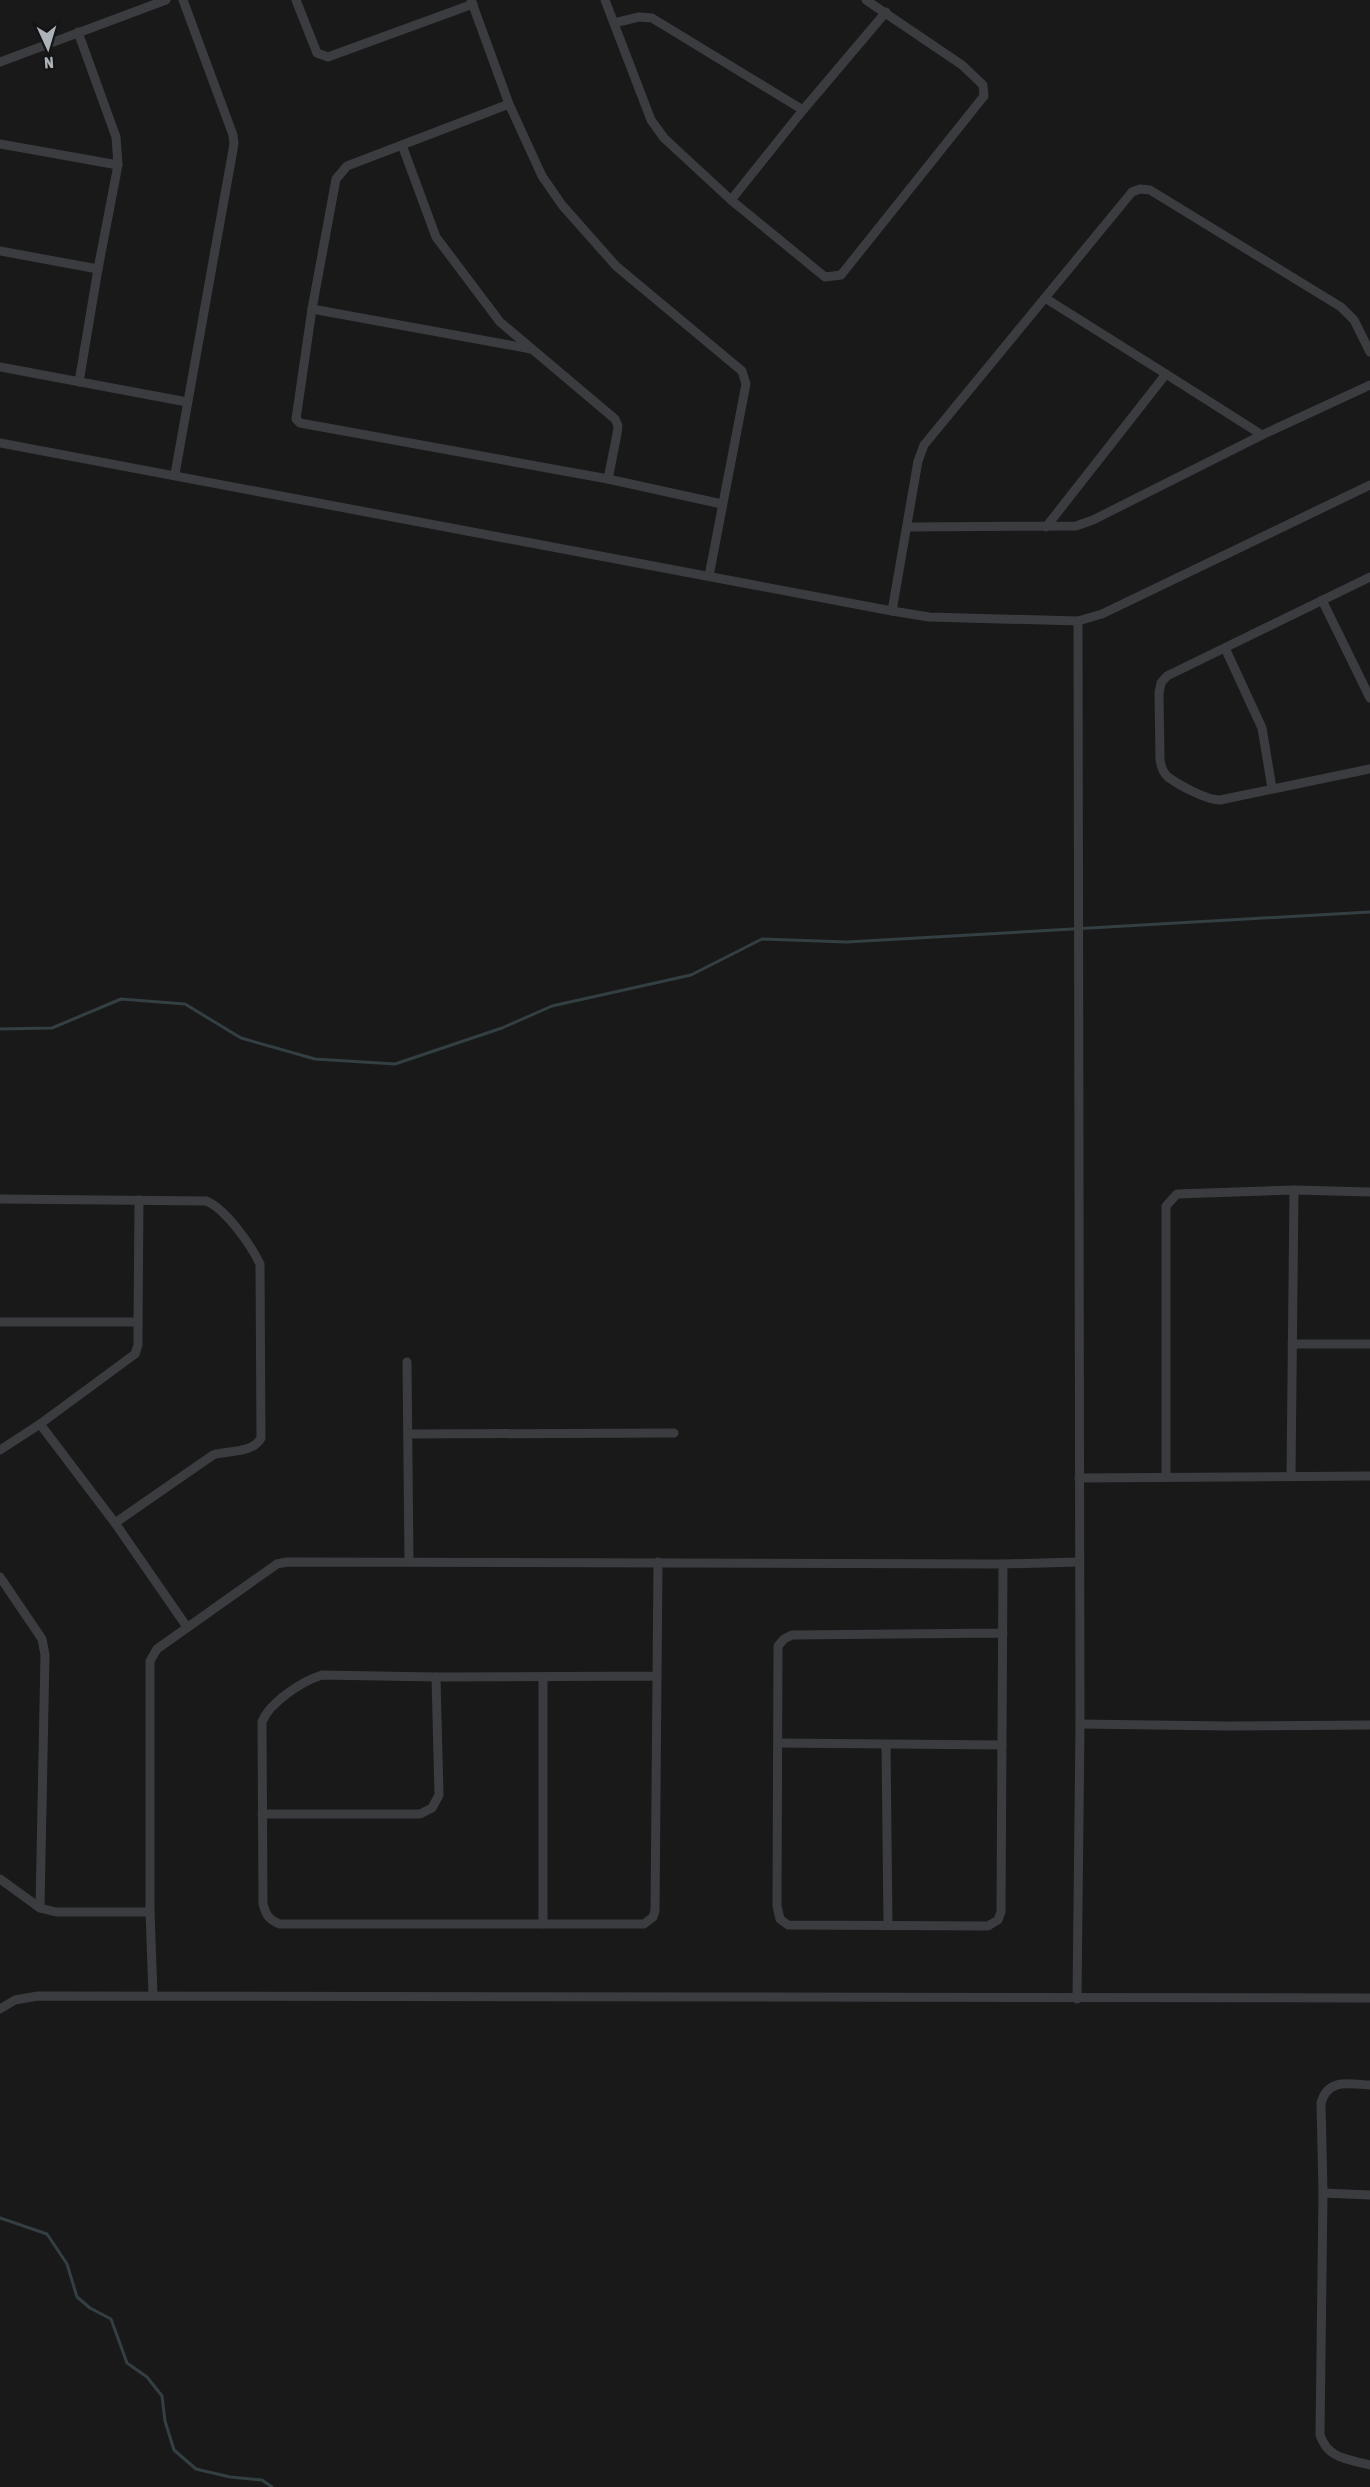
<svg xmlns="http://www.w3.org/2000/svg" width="1370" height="2487" font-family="'Asap Condensed',sans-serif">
  <rect width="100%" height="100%" fill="#19191a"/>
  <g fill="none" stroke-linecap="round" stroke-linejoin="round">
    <g stroke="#333f42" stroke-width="3">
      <polyline points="0,1029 52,1028 121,999 185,1004 241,1038 315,1059 395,1064 502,1028 552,1006 691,975 762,939 847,942 1370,912"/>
      <polyline points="0,2218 47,2234 67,2264 77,2297 90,2308 111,2319 127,2363 147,2377 162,2396 165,2421 174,2450 196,2469 230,2477 262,2480 272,2487"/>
    </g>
    <g stroke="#3a3c3f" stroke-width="9">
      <polyline points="296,0 317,53 328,57 473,4"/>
      <polyline points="471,0 509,104 542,176 562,205 616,266 742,371 746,384 709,576"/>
      <polyline points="605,0 651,120 664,138 731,200 825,277 841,275 984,96 983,85 962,65 866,0"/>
      <polyline points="614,23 639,17 652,18 803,110"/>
      <polyline points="78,32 116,137 118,165 98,269"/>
      <polyline points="0,62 166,0"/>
      <polyline points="509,104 347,166 336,179 312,309 296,419 300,423 608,479 722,504"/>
      <polyline points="0,144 118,165"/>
      <polyline points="402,145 436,237 500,322 615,419 618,426 617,434 608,479"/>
      <polyline points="731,200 803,110 886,12"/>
      <polyline points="0,251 98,269 79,382"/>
      <polyline points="1045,298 1166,374"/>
      <polyline points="312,309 531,349"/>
      <polyline points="0,367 187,402"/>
      <polyline points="0,443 892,611 929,617 1078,621 1102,614 1370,485"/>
      <polyline points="175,474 234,144 233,135 183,0"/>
      <polyline points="907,527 1076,526 1093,520 1262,435 1370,385"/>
      <polyline points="1046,527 1166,374 1262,435"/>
      <path d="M1370,577L1167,676L1161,683L1159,693L1160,760C1161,766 1163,773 1168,777C1179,785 1206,800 1220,800L1370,769"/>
      <polyline points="1322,600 1370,698"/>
      <polyline points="892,611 918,461 924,445 1132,192 1140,189 1150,190 1341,307 1354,320 1370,352"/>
      <polyline points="1225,648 1262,728 1272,788"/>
      <path d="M0,1199L206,1201C225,1208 251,1245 260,1264L261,1438C252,1454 229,1450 213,1455L115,1523"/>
      <polyline points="0,1322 138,1322"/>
      <polyline points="1292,1344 1370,1344"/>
      <polyline points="407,1362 409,1562"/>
      <polyline points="40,1424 115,1523 187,1627"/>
      <polyline points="409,1434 674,1433"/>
      <polyline points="0,1450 40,1424 135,1354 138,1345 138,1322 139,1200"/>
      <polyline points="1166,1476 1166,1206 1177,1194 1294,1190 1370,1192"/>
      <polyline points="1291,1476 1294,1190"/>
      <polyline points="1079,1478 1370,1476"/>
      <polyline points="0,1577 42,1639 45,1655 40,1908"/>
      <polyline points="1003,1633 792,1635 784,1639 778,1646 777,1906 780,1919 788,1925 988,1926 998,1920 1001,1912 1003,1564"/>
      <path d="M657,1676L436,1677L322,1675C302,1681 269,1703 262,1722L263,1904C266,1915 269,1920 280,1924H644L653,1917L655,1911L658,1562"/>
      <polyline points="543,1677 543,1924"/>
      <polyline points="1080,1724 1227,1726 1370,1725"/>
      <polyline points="778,1743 1002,1745"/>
      <polyline points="886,1745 888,1925"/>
      <polyline points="262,1814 420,1814 432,1808 439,1795 436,1677"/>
      <polyline points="0,1879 40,1908 56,1912 150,1912"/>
      <polyline points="153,1995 150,1912 150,1661 157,1649 277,1564 287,1562 1003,1564 1079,1562"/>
      <polyline points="1077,1999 1080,1724 1078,621"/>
      <polyline points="0,2009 15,2000 38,1996 1370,1998"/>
      <path d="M1370,2085C1349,2084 1328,2078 1321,2103L1323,2193L1320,2435C1328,2459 1348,2459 1370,2465"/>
      <polyline points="1323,2193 1370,2195"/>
    </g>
  </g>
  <g transform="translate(48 48) rotate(176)" stroke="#141415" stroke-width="4.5" paint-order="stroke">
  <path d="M0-4.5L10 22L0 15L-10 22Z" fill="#acb3b9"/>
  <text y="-9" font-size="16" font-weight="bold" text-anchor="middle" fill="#acb3b9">N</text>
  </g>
</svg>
